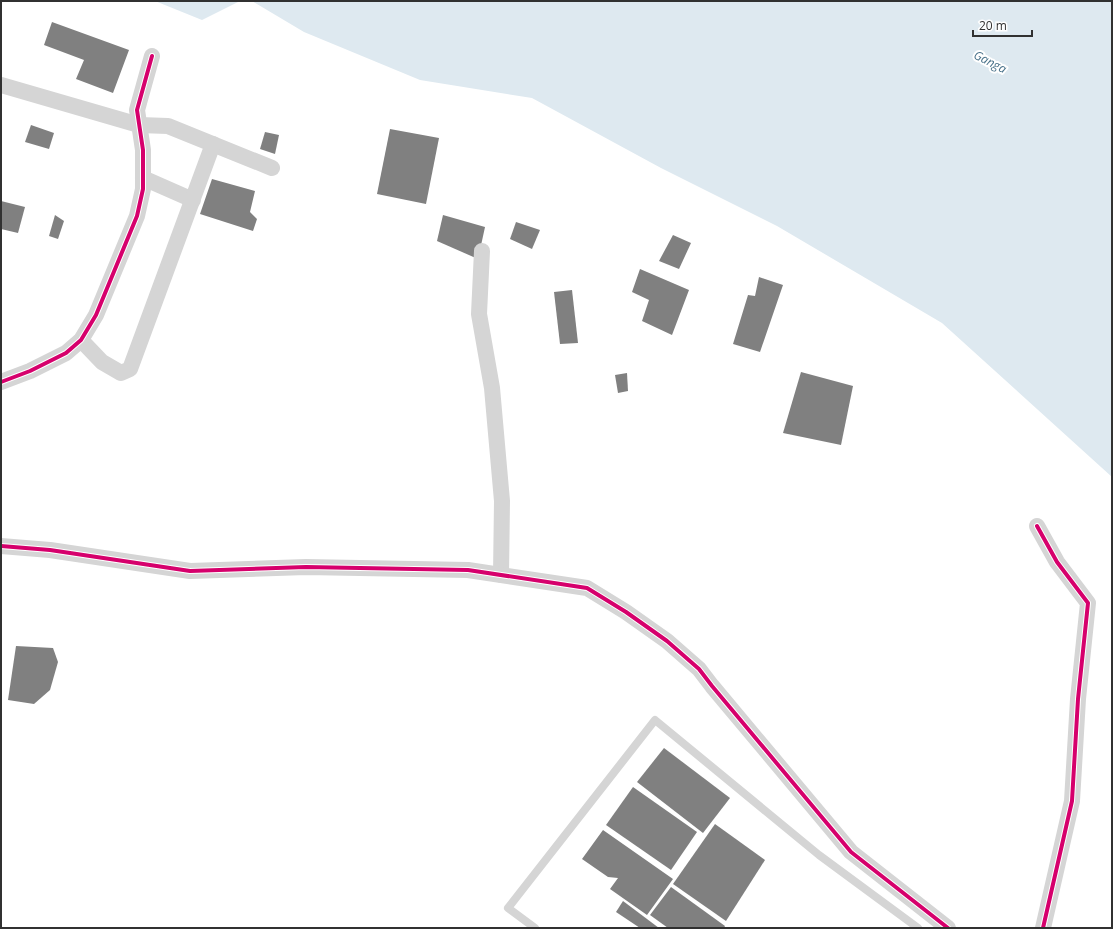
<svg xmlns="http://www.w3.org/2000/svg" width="1113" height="929" font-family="'Open Sans',sans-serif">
  <rect width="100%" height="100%" fill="#fff"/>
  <g fill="#dee9f0">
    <polygon points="155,1 240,1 202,20"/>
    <polygon points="252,1 1112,1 1112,477 942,323 777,226 661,168 532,98 420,80 304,32"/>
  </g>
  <g fill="#808080">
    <polygon points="52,22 129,50 113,93 76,79 84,60 44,45"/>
    <polygon points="31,125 54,133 49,149 25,142"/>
    <polygon points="390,129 439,138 426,204 377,194"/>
    <polygon points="265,132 279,135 275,154 260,149"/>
    <polygon points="212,179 255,191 250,212 257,219 253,231 200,214"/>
    <polygon points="1,201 25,207 18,233 1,229"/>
    <polygon points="55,215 64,221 58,239 49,236"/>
    <polygon points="443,215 485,227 478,259 437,241"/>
    <polygon points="516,222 540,230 532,249 510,239"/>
    <polygon points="673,235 691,243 679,269 659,261"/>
    <polygon points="640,269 689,290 672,335 642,321 649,300 632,292"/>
    <polygon points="759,277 783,285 760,352 733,344 748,295 755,296"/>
    <polygon points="572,290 578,343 560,344 554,292"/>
    <polygon points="801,372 853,386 841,445 783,433"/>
    <polygon points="627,373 628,391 618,393 615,375"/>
    <polygon points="16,646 53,648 58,662 50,690 34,704 8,700"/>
    <polygon points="664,748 730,798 703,833 637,782"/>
    <polygon points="633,787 697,832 671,870 606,825"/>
    <polygon points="715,824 765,860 726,921 673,884"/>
    <polygon points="603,830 673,879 647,915 610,889 618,878 608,877 582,859"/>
    <polygon points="671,887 725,926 724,928 668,928 650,915"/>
    <polygon points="623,901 659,928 640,928 616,912"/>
  </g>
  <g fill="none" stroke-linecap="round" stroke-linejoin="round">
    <polyline stroke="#d5d5d5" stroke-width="8" points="535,928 508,908 655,720 819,855 918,928"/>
    <g stroke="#d5d5d5" stroke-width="16">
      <polyline points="1,85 139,125 168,126 272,168"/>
      <polyline points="143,178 193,200"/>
      <polyline points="482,251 479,314 492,388 502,501 501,575"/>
      <polyline points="81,340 102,362 121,373 130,369 213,144"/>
      <polyline points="1,382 30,371 66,353 81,340 96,315 137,216 143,189 143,150 137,110 152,56"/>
      <polyline points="1037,526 1057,562 1088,603 1078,699 1072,801 1043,928"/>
      <polyline points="1,546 50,550 190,571 306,567 468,570 587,588 626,612 667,641 699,669 712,686 851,852 948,928"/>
    </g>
    <defs>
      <g id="cycleway">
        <polyline points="1,382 30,371 66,353 81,340 96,315 137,216 143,189 143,150 137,110 152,56"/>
        <polyline points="1037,526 1057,562 1088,603 1078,699 1072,801 1043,928"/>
        <polyline points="1,546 50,550 190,571 306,567 468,570 587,588 626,612 667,641 699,669 712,686 851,852 948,928"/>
      </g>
    </defs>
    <use href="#cycleway" stroke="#fff" stroke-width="6"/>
    <use href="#cycleway" stroke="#d6006c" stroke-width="4"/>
  </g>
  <g text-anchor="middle" stroke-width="4" stroke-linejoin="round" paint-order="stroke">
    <g font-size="12" font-style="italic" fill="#487189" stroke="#fff">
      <text transform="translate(990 62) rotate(27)" y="4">Ganga</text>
    </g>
  </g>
  <rect width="1113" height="929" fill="none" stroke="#313131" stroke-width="4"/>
  <path d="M973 30v6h59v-6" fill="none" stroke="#313131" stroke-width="2"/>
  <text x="979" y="30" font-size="12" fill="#313131" stroke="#ffffff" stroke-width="3" paint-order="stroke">20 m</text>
</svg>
